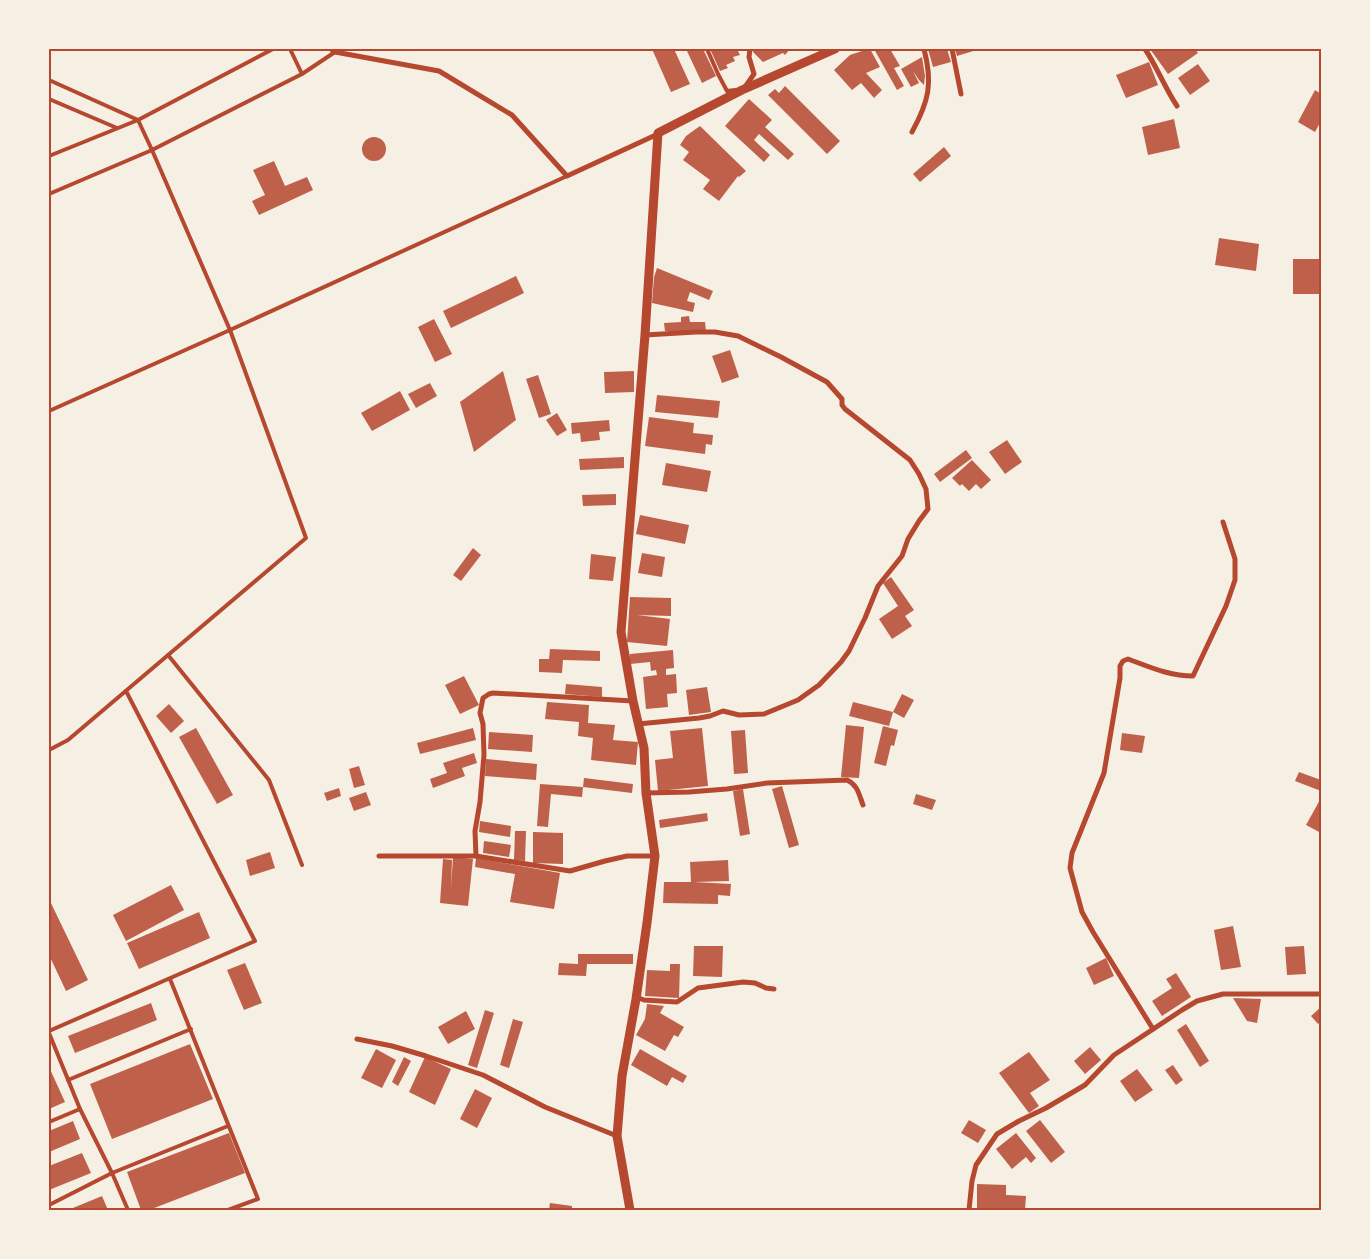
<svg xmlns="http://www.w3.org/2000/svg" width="1370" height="1259" font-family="Signika,sans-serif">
  <rect width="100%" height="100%" fill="#f6efe4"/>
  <g fill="#bf614a">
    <polygon points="652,49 674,49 690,84 671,92"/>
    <polygon points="686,49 703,49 716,76 702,83"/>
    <polygon points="710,49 744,49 738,51 740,55 733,57 735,61 726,65 728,68 720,71"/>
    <polygon points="755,49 790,49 785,55 783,53 763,62 753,52"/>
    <polygon points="868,49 870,49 880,67 866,73 882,90 874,98 861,83 852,90 834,70 850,55"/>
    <polygon points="874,49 890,49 900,66 894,68 904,86 897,90"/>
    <polygon points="928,49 947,49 951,62 933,67"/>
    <polygon points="955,49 980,49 957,56"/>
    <polygon points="1150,49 1195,49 1198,53 1168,74"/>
    <polygon points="922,57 925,76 924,85 919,80 913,71 919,83 911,87 901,69"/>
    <polygon points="1149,62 1158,85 1126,98 1116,75"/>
    <polygon points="1198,64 1210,81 1190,95 1178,78"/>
    <polygon points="785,86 840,141 827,154 768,95 775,89 779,93"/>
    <polygon points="1315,90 1321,94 1321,121 1315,132 1298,122"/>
    <polygon points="749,99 772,120 765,127 794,154 788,160 759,134 754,140 770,155 764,162 725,126"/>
    <polygon points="1174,119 1180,148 1148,155 1142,127"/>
    <polygon points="700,126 746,171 739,177 738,176 719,201 703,189 710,180 683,160 689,152 680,145 686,136"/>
    <circle cx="374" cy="149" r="12"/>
    <polygon points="944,147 951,156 920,182 913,174"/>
    <polygon points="274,161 285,186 307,177 313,190 259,215 252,201 265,195 253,170"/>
    <polygon points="1219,238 1259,244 1256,271 1215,265"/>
    <rect x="1293" y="259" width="28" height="35"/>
    <polygon points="657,268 713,291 709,300 690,292 687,301 695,303 693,312 652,303 654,277"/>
    <polygon points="516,276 524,293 451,328 443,311"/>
    <polygon points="689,316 690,322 705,322 706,331 665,331 664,323 681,322 681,317"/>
    <polygon points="434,319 452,354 435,362 418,327"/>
    <polygon points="730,350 739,377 722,383 712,356"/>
    <polygon points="503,371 516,420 474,452 460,402"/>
    <polygon points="634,371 634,392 605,393 604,372"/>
    <polygon points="538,375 551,414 539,418 526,379"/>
    <polygon points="430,383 437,396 416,408 408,394"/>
    <polygon points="400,391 410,410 372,431 361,413"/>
    <polygon points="657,395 720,401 718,418 655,412"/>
    <polygon points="557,413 567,430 557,436 546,420"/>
    <polygon points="649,417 694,423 693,433 713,435 712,445 706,444 705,454 645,446"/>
    <polygon points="609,420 610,431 599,432 600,440 581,442 580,433 572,434 571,423"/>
    <polygon points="1007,440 1022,462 1005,474 989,452"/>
    <polygon points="966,450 972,458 940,482 934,474"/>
    <polygon points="624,457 624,468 580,470 579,459"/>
    <polygon points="972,460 991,480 981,489 976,484 969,491 962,484 960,486 952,478"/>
    <polygon points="666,463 711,471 707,492 662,485"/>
    <polygon points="616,494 616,505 583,506 582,495"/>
    <polygon points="640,515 689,525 685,544 636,534"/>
    <polygon points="473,548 481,555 461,581 453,575"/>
    <polygon points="642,553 665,557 662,577 638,573"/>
    <polygon points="591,554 616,557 613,581 589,579"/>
    <polygon points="891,577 914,610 905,616 912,626 892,639 879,619 898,606 883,583"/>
    <polygon points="630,597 671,598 671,616 637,615 670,619 667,646 627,642"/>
    <polygon points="550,649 600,651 600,661 563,660 562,673 539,672 539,659 549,659"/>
    <polygon points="673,650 674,668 666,669 666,675 676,674 677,693 667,694 668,707 646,709 643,677 657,675 656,670 651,671 650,662 630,664 630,654"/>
    <polygon points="464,676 479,705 460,714 445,685"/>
    <polygon points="566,684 602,687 602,697 565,694"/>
    <polygon points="707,687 711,712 689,715 686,690"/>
    <polygon points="902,694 914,700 904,718 893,712"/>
    <polygon points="547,702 589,705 588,723 615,725 613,740 638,742 636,765 591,760 593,738 578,736 579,722 545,719"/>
    <polygon points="853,702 893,712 889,726 849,716"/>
    <polygon points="169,704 184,721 171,733 156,716"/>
    <polygon points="846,725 864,727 859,778 841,777"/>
    <polygon points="883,726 898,730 894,746 891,745 886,766 874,763"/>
    <polygon points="196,728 233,795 217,804 179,737"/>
    <polygon points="473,728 476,740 420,754 417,743"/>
    <polygon points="702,728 708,786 658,791 655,760 673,758 670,731"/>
    <polygon points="745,730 748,773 734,774 731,731"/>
    <polygon points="489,732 533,735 532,752 488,749"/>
    <polygon points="1122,733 1145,736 1142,753 1120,750"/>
    <polygon points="474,753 477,763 462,768 465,776 433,788 430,779 447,773 443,763"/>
    <polygon points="486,759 537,764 536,780 485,776"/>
    <polygon points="359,766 365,785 354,788 349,769"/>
    <polygon points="1299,772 1321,780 1321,791 1295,781"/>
    <polygon points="584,778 633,784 632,793 583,787 582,797 551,794 548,827 537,826 540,784 583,787"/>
    <polygon points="782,786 799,845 789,848 772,789"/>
    <polygon points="339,788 341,796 327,801 324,793"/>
    <polygon points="743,789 750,834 740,836 733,791"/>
    <polygon points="366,792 371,805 354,811 349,798"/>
    <polygon points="916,794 936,800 932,810 913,804"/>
    <polygon points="1321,798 1321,833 1306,825"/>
    <polygon points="707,813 708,821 660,828 659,820"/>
    <polygon points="480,821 511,826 510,837 479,832"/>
    <polygon points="515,831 526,831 525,861 514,860"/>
    <polygon points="533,832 563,833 563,864 533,863"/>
    <polygon points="484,841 511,845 509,857 483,853"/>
    <polygon points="270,852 275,868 250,876 246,860"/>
    <polygon points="453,857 473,859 468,906 440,903 443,859 452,860 451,888"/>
    <polygon points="476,858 560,873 554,909 510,902 515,874 475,867"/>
    <polygon points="728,860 729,881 694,882 731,884 730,896 718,895 718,904 663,903 664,882 691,882 690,862"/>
    <polygon points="171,885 184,910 126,941 113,915"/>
    <polygon points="49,899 88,980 66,991 49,955"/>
    <polygon points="199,912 210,938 139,969 127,943"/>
    <polygon points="1233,926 1241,967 1221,970 1214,930"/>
    <polygon points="694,946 723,946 722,977 693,976"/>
    <polygon points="1304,946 1306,974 1287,975 1285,947"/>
    <polygon points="578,954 633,954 633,964 587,964 586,976 558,975 559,963 578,964"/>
    <polygon points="1106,958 1114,976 1094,985 1086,968"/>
    <polygon points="245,963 262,1003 244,1010 227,970"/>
    <polygon points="670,964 680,964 679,998 645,996 647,970 670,971"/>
    <polygon points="1176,973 1191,997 1162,1016 1152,1001 1172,988 1166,979"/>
    <polygon points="1233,998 1261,999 1257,1023 1247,1021"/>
    <polygon points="151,1003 157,1020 75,1053 68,1036"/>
    <polygon points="647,1004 664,1006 660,1013 684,1027 678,1037 674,1035 665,1051 636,1035 645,1019"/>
    <polygon points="1321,1007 1321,1021 1318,1024 1311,1016"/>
    <polygon points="485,1010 494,1013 477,1068 468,1065"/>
    <polygon points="466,1011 475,1029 448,1044 438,1027"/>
    <polygon points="513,1019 523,1022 509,1068 500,1065"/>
    <polygon points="1186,1024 1209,1061 1200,1067 1177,1030"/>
    <polygon points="190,1044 213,1099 112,1139 90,1084"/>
    <polygon points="1090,1047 1101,1060 1085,1074 1074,1061"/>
    <polygon points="376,1049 396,1060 382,1088 361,1078"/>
    <polygon points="640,1049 687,1076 683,1083 672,1077 667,1086 631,1065"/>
    <polygon points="1029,1052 1050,1080 1030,1093 1039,1106 1029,1113 999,1073"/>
    <polygon points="404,1057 411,1061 398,1086 392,1082"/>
    <polygon points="425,1057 451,1069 435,1105 409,1092"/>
    <polygon points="1173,1065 1183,1080 1176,1085 1165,1070"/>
    <polygon points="49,1067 65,1102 49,1109"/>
    <polygon points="1137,1069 1153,1090 1135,1102 1120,1081"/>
    <polygon points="475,1089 492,1098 477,1128 460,1119"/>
    <polygon points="969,1120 986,1130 978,1143 961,1133"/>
    <polygon points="1040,1120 1065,1152 1051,1163 1026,1131"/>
    <polygon points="73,1121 80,1139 49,1152 49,1131"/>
    <polygon points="229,1133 245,1173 149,1210 141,1210 127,1172"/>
    <polygon points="1016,1133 1036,1158 1031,1163 1026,1157 1012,1169 996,1149"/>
    <polygon points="82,1153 91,1173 49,1190 49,1166"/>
    <polygon points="977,1184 1006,1185 1006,1195 1026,1196 1025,1210 977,1210"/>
    <polygon points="102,1196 108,1210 68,1210"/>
    <polygon points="550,1203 572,1206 572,1210 549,1210"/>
  </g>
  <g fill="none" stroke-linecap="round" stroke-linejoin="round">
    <g stroke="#b5482f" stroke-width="4">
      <polyline points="290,49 302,74"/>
      <polyline points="707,49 718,74 727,91 735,90"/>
      <polyline points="49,80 138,120 273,49"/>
      <polyline points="49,99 117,128"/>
      <polyline points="49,156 138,120 152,150 302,74 335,52"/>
      <polyline points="49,194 152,150 230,330 306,538 68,740 49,750"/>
      <polyline points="49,411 230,330 567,176"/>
      <polyline points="168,655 269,780 302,865"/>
      <polyline points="170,979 258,1199 228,1210"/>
      <polyline points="49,1031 255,941 126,691"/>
      <polyline points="49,1033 80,1109 112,1173 128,1210"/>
      <polyline points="68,1080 191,1029"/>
      <polyline points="49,1122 80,1109"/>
      <polyline points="49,1205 112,1173 228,1126"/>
    </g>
    <g stroke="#b5482f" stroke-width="5">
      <polyline points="331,49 335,52 439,71 512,115 567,176 658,134"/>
      <polyline points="952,49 961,94"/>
      <path d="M1145,49C1157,67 1165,88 1177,106"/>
      <polyline points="745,87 754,74 749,57 750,49"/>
      <path d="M912,132C929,101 933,83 924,49"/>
      <polyline points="638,724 699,718 710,716 723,711 739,715 764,714 798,700 819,685 841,662 849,651 865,618 878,586 902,556 908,539 919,521 928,509 926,489 919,474 910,460 845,409 842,405 842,399 827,382 781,357 738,336 715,332 696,332 645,335"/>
      <path d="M646,793L689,792L727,789L767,783L847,780C858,785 859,795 863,805"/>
      <polyline points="379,856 476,856 570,871 605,861 627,856 655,856"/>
      <polyline points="476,856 475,831 480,802 484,755 483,724 480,713 483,698 489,694 493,693 633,701"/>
      <polyline points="636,997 644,1000 677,1002 698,988 743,982 755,983 766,988 774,989"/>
      <path d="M1153,1029L1093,932L1082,912L1070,868L1072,853L1104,773L1120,678V666L1123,661L1128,659C1150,667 1169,676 1193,676L1226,606L1235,580V559L1223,522"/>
      <polyline points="357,1039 392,1046 426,1056 483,1075 545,1107 617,1136"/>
      <polyline points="969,1210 972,1181 976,1165 997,1134 1019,1121 1046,1108 1085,1085 1114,1055 1182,1010 1197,1001 1223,994 1321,994"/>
    </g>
    <polyline stroke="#b5482f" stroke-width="9" points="630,1210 617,1136 622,1076 636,999 647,923 655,856 646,793 644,748 633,701 621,632 645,335 658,133 742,90 835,49"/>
  </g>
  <rect width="1370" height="1259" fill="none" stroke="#f6efe4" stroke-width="100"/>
  <rect x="50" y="50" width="1270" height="1159" fill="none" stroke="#b5482f" stroke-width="2"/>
</svg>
